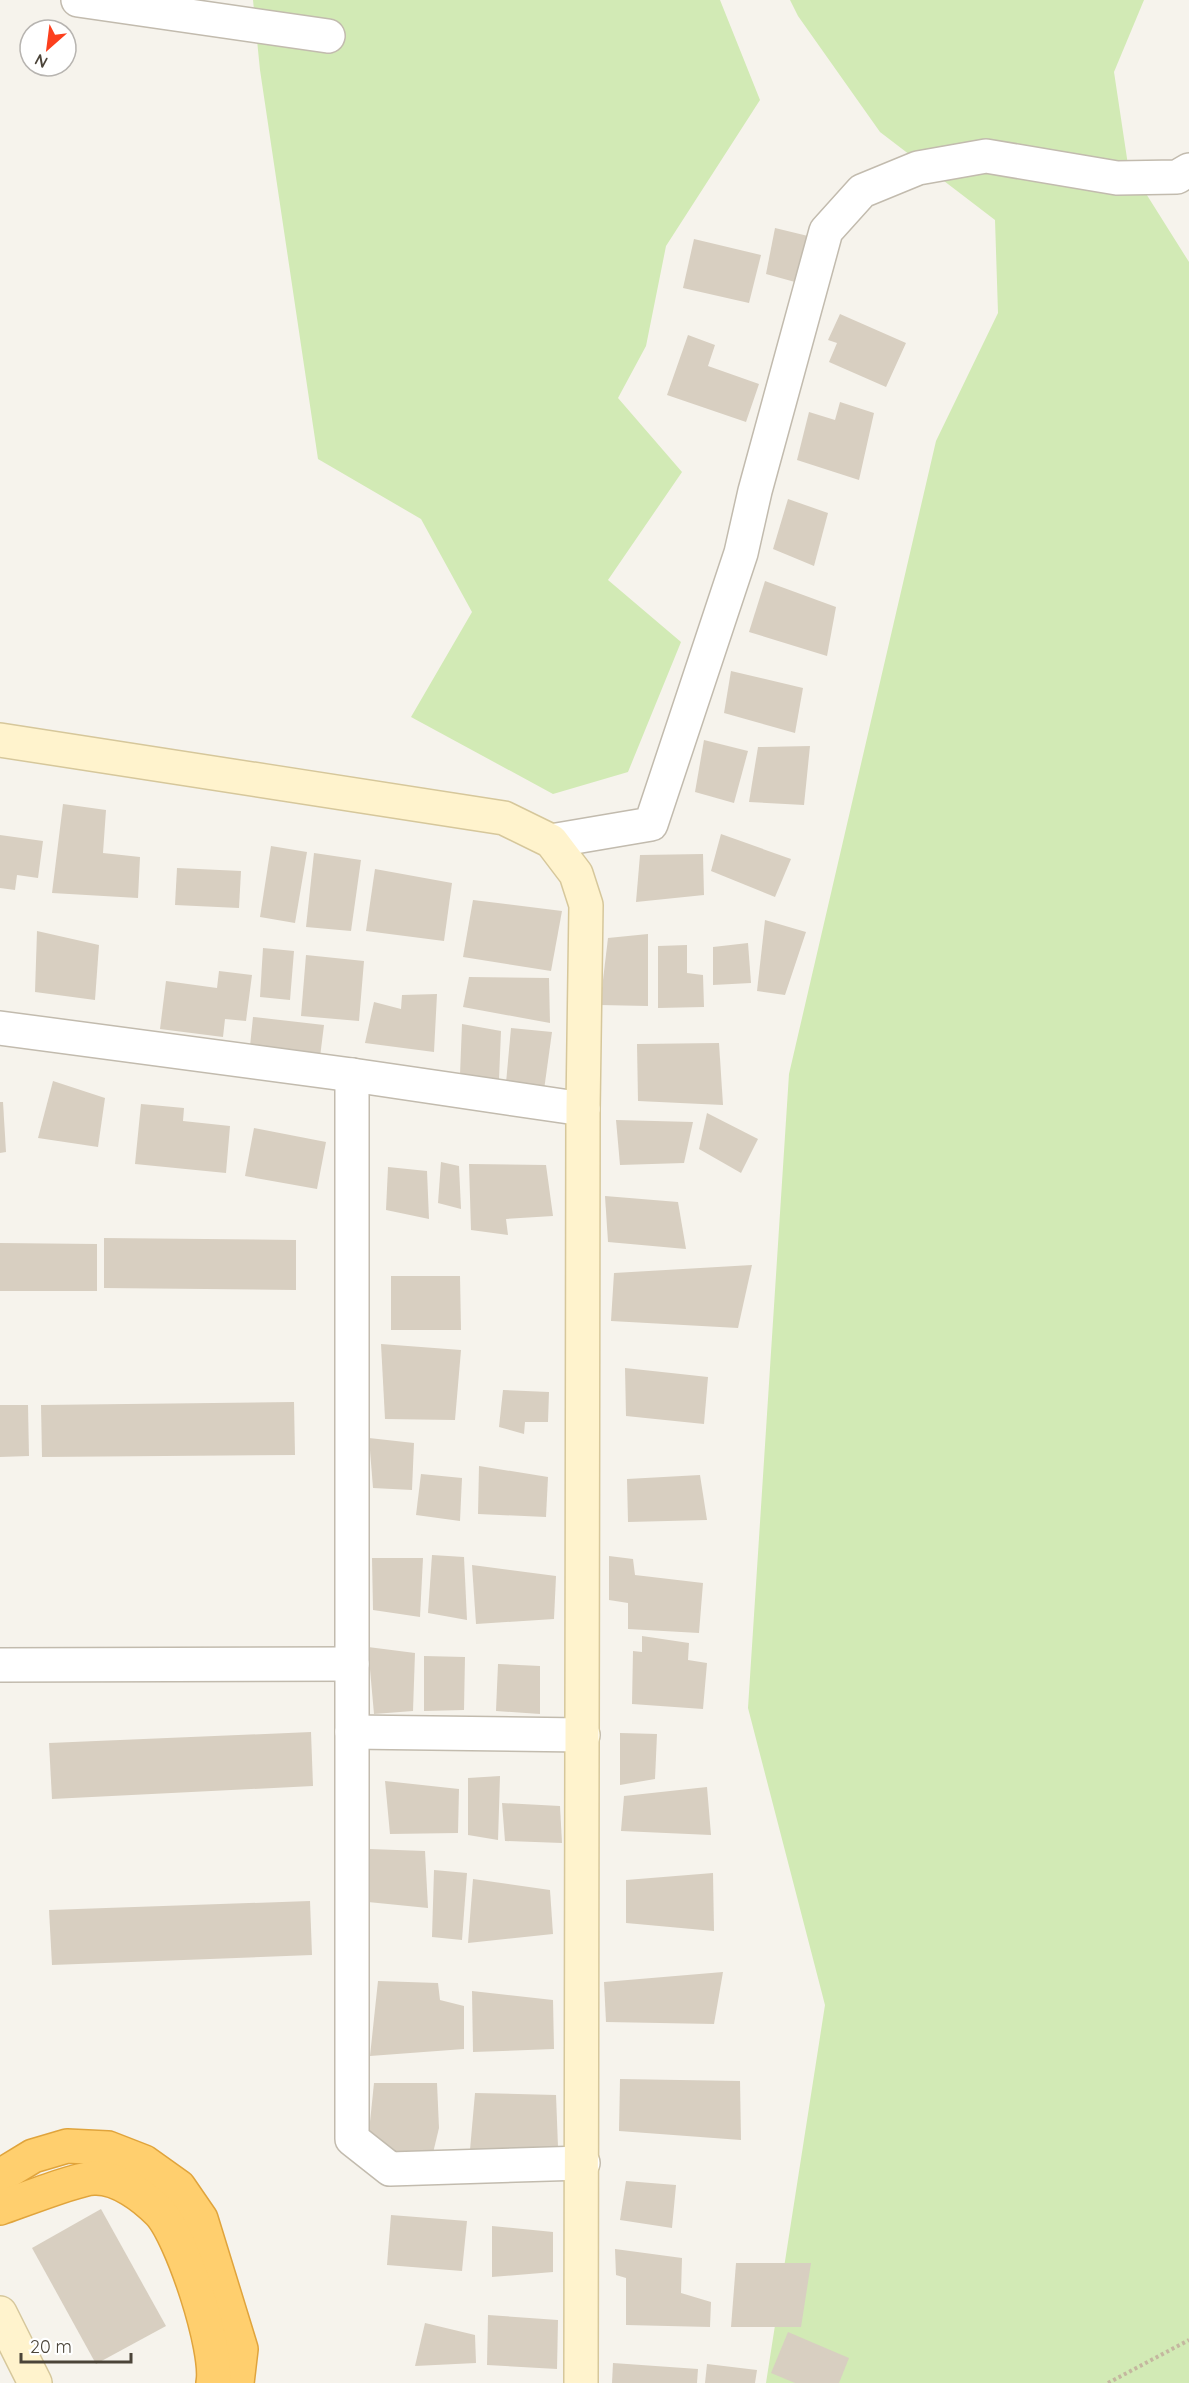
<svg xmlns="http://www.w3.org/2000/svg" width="1189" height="2383" font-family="Quicksand,sans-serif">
  <rect width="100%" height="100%" fill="#f6f3ec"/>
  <g fill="#d2eab5">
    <polygon points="253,0 720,0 760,100 666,246 646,346 618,398 682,472 608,580 681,642 628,772 553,794 411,717 472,612 421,519 318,459 260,70"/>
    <polygon points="790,0 1144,0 1114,72 1128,165 1189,262 1189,2383 766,2383 825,2005 748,1708 789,1074 936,441 998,313 995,220 880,132 798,16"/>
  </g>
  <g fill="#d8cfc1">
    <polygon points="775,228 808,236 795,282 766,274"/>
    <polygon points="694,239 761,255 749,303 683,288"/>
    <polygon points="840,314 906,343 886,387 829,362 837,343 828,340"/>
    <polygon points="688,335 715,345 708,366 759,384 746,422 667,395"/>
    <polygon points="840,402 874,413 859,480 797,460 809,412 835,420"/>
    <polygon points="788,499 828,513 814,566 773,549"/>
    <polygon points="765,581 836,607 827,656 749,632"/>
    <polygon points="731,671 803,688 795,733 724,713"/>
    <polygon points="704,740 748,751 734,803 695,792"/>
    <polygon points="810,746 804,805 749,802 758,747"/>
    <polygon points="63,804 106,810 103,853 140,857 138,898 52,893"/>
    <polygon points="721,834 791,859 775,897 711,871"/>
    <polygon points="0,835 43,841 38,878 17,875 15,890 0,888"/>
    <polygon points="271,846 307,852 295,923 260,917"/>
    <polygon points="314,853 361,860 351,931 306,927"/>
    <polygon points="703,854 704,895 636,902 640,855"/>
    <polygon points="177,868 241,871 239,908 175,905"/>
    <polygon points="375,869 452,883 444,941 366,931"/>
    <polygon points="473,900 562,911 551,971 463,957"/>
    <polygon points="765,920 806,932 785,995 757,991"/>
    <polygon points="37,931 99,945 95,1000 35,992"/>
    <polygon points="648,934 648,1006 600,1005 608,938"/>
    <polygon points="748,943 751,983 713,985 713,947"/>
    <polygon points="687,945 687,973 703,975 704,1007 658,1008 658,946"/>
    <polygon points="263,948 294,951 290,1000 260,997"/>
    <polygon points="306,955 364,961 359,1021 301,1016"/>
    <polygon points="219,971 252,975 246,1021 225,1019 223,1037 160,1029 166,981 217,988"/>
    <polygon points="469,977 549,978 550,1023 463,1007"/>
    <polygon points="437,994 434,1052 365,1043 374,1002 401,1009 402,995"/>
    <polygon points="253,1017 324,1025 319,1065 249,1056"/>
    <polygon points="462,1024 501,1031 499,1079 460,1075"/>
    <polygon points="511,1028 552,1032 544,1090 506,1083"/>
    <polygon points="719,1043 723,1105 638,1101 637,1044"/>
    <polygon points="53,1081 105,1098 98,1147 38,1138"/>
    <polygon points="0,1102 3,1102 6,1152 0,1153"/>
    <polygon points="141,1104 184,1108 183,1121 230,1126 226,1173 135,1164"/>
    <polygon points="707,1113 758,1139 741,1173 699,1149"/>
    <polygon points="616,1120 693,1122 684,1163 620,1165"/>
    <polygon points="254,1128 326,1142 317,1189 245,1176"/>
    <polygon points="441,1162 459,1166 461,1209 438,1203"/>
    <polygon points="469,1164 546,1165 553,1216 506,1219 508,1235 471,1230"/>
    <polygon points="388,1167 427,1171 429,1219 386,1210"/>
    <polygon points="605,1196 678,1202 686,1249 608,1242"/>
    <polygon points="104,1238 296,1240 296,1290 104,1288"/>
    <polygon points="0,1243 97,1244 97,1291 0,1291"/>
    <polygon points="752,1265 738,1328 611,1321 614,1273"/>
    <polygon points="391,1276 460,1276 461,1330 391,1330"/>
    <polygon points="381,1344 461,1350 455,1420 385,1419"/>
    <polygon points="625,1368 708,1377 704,1424 626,1416"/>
    <polygon points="503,1390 549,1392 548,1422 525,1422 524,1434 499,1427"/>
    <polygon points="294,1402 295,1455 42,1457 41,1405"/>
    <polygon points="0,1405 28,1405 29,1456 0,1457"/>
    <polygon points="369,1438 414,1443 412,1490 373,1488"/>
    <polygon points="479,1466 548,1477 546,1517 478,1514"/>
    <polygon points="421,1474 462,1478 460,1521 416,1515"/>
    <polygon points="700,1475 707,1520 628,1522 627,1479"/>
    <polygon points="432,1555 464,1557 467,1620 428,1613"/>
    <polygon points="609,1556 633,1559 635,1575 703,1583 699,1633 628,1629 628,1603 609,1600"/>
    <polygon points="372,1558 423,1558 420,1617 373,1610"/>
    <polygon points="472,1565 556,1576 554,1619 476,1624"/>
    <polygon points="642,1636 689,1643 688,1660 707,1663 703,1709 632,1704 633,1651 642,1652"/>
    <polygon points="368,1647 415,1653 413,1711 374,1714"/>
    <polygon points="424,1656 465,1657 464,1710 424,1711"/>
    <polygon points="498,1664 540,1666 540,1714 496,1711"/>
    <polygon points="311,1732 313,1786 52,1799 49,1743"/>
    <polygon points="620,1733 657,1734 655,1779 620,1785"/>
    <polygon points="500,1776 498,1840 468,1835 468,1778"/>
    <polygon points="385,1781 459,1789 458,1833 390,1834"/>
    <polygon points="707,1787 711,1835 621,1831 624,1796"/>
    <polygon points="502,1803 560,1806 562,1843 505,1841"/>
    <polygon points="369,1849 425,1851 428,1908 368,1902"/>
    <polygon points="434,1870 467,1873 462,1940 432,1937"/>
    <polygon points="713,1873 714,1931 626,1923 626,1880"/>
    <polygon points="473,1879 550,1890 553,1934 468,1943"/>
    <polygon points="310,1901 312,1955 52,1965 49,1910"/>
    <polygon points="723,1972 714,2024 606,2022 604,1982"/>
    <polygon points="378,1981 438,1983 440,2000 464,2006 464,2049 370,2056"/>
    <polygon points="472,1991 553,2000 554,2049 473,2052"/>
    <polygon points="620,2079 740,2081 741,2140 619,2131"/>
    <polygon points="374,2083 437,2083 439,2128 433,2153 367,2151"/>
    <polygon points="475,2093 556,2095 558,2147 470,2150"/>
    <polygon points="626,2181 676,2185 672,2228 620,2220"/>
    <polygon points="101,2209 166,2326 96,2364 32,2248"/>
    <polygon points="391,2215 467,2221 462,2271 387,2265"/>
    <polygon points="492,2226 553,2232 553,2272 492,2277"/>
    <polygon points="615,2249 682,2258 681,2293 711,2302 710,2327 626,2325 626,2278 616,2275"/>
    <polygon points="736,2263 811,2263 801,2327 731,2327"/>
    <polygon points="488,2315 558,2320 557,2369 487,2365"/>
    <polygon points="425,2323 475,2335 476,2363 415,2366"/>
    <polygon points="788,2332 849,2358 839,2383 795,2383 771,2373"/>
    <polygon points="613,2363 698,2369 697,2383 612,2383"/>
    <polygon points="707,2364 757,2370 755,2383 705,2383"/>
  </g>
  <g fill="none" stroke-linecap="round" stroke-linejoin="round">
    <defs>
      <g id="street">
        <polyline points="78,0 328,36"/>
        <polyline points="551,841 651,824 741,553 755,491 826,231 862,191 918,168 986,156 1117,178 1177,177 1189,170"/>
        <polyline points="0,1028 352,1075 583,1109"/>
        <polyline points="352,1075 352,2139 390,2169 583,2163"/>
        <polyline points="0,1665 352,1664"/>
        <polyline points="352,1732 583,1735"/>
      </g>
      <g id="secondary">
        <polyline points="0,740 504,818 551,841 576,874 586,905 583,1109 581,2383"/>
        <polyline points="0,2313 35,2383"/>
      </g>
      <g id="highway">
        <polyline points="0,2176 33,2156 67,2146 108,2148 144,2162 179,2187 201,2219 241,2349 237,2383"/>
        <path d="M0,2208C18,2202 81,2177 96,2178C119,2178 143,2196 159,2212C182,2236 219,2350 213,2383"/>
      </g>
    </defs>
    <use href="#street" stroke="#c2bbae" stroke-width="36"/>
    <use href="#secondary" stroke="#d6c79b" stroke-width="36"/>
    <use href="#highway" stroke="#e0a43c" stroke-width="36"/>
    <polyline stroke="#c4b79f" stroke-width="4" stroke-dasharray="3 3" stroke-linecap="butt" points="1108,2383 1189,2340"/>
    <use href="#street" stroke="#fff" stroke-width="33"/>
    <use href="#secondary" stroke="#fff3cd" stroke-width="33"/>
    <use href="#highway" stroke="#ffcf6e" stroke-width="33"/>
  </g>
  <g transform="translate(48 48) rotate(208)"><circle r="28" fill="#ffffff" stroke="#b7b4b0" stroke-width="1.5"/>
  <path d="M0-4.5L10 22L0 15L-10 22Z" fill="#fc3f1d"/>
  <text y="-9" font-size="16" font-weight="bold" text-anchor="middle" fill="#4b4439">N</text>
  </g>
  <path d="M21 2353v9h110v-9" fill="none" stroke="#4b4439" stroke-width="3"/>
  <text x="30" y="2353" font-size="18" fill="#4b4439" stroke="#ffffff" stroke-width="4.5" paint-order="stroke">20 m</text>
</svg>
